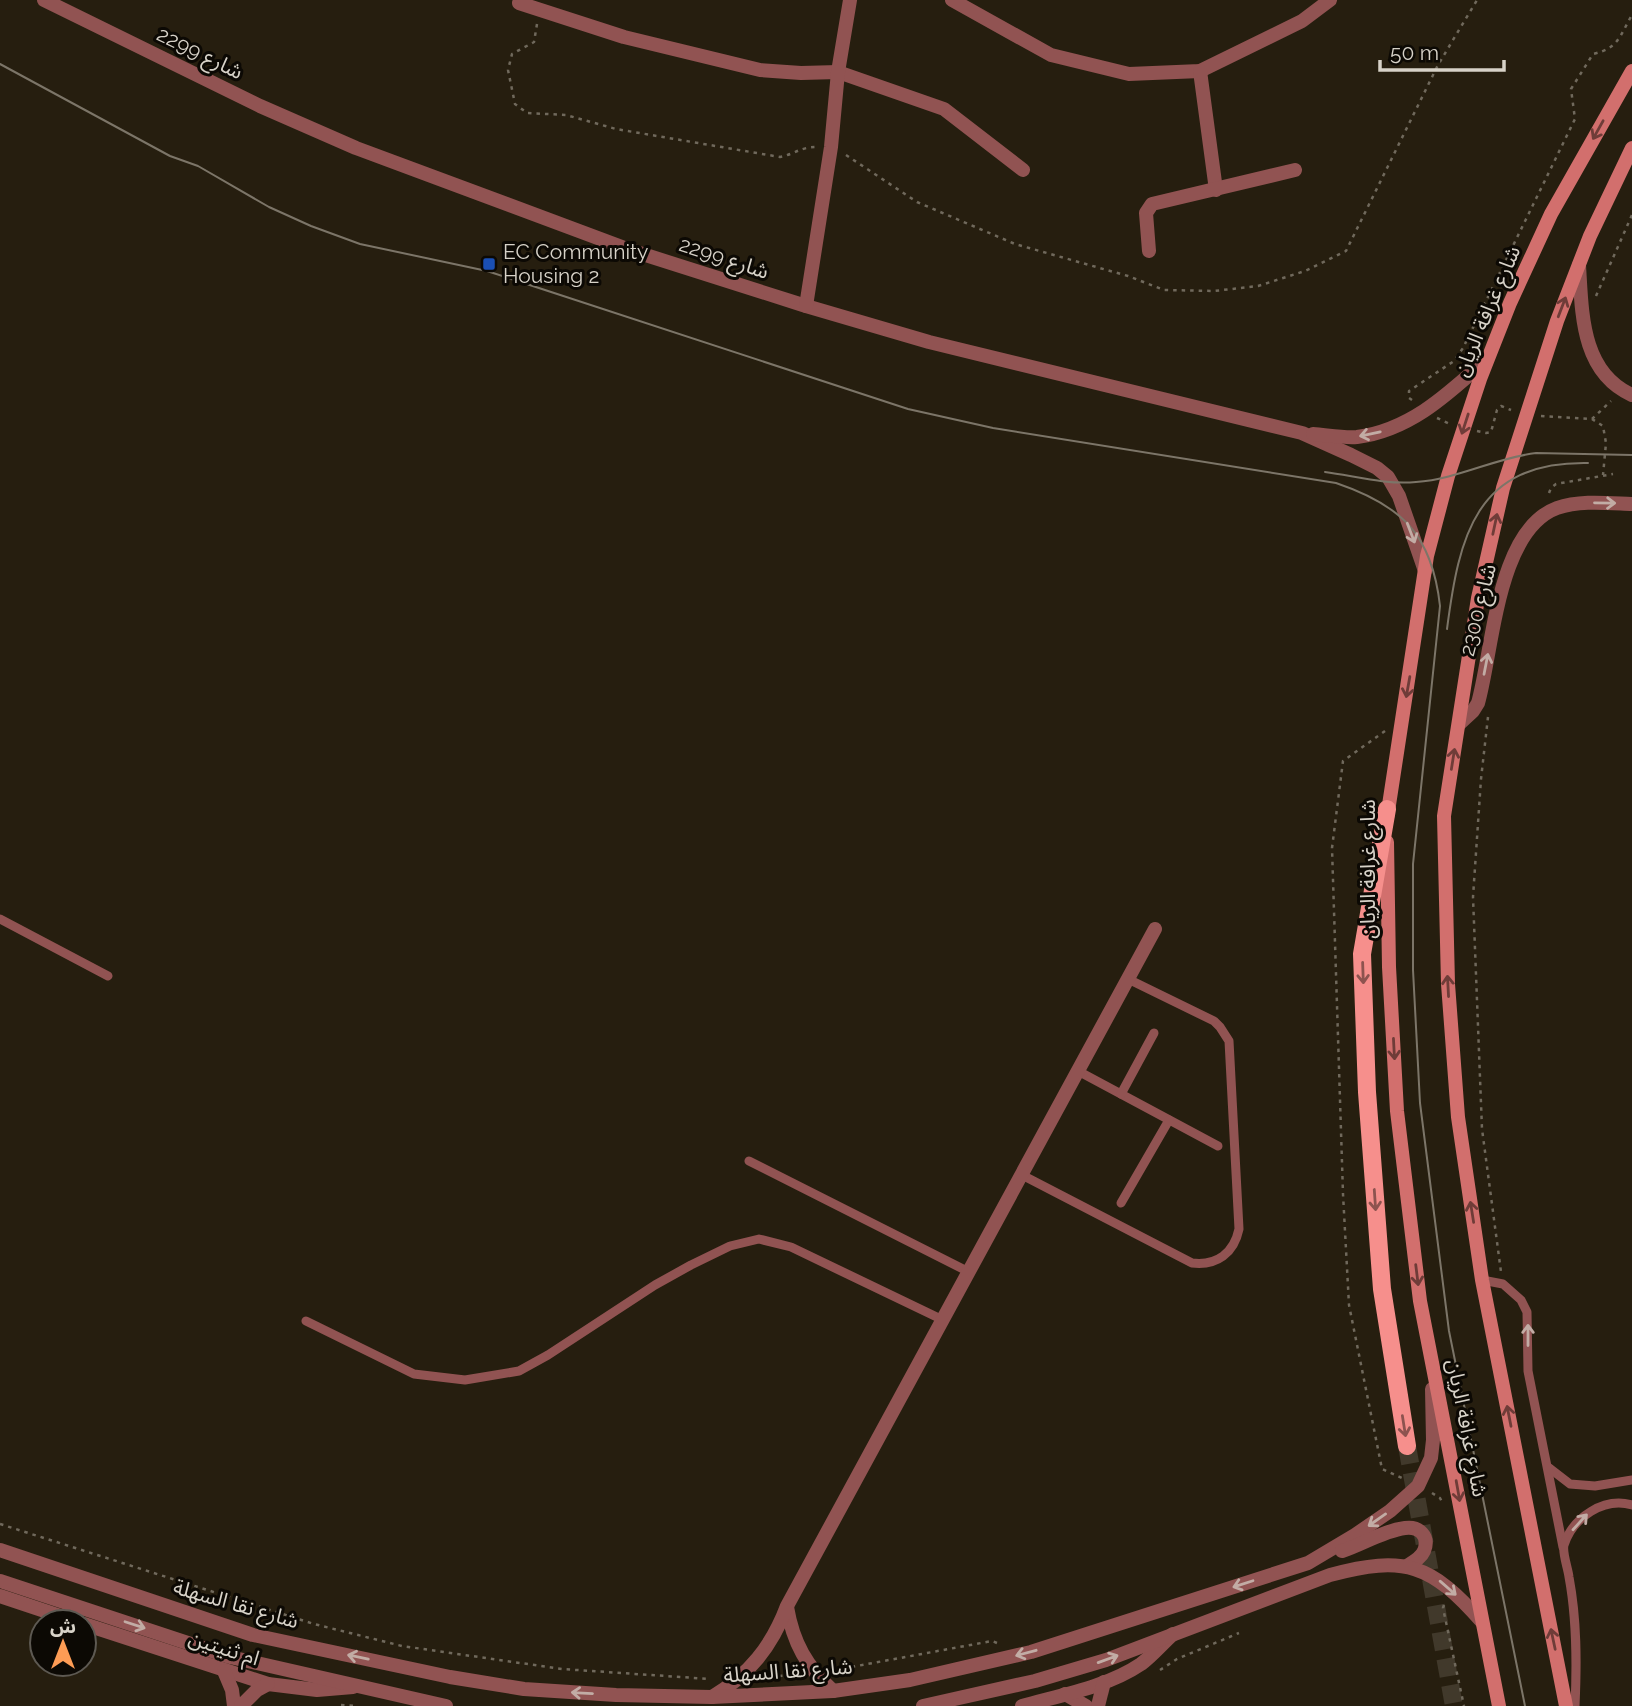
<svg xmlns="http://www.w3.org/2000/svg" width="1632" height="1706" font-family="Raleway,'Noto Sans Arabic',sans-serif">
  <rect width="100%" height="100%" fill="#261e0f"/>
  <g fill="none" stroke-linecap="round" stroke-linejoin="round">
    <polyline stroke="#41392b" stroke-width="18" stroke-dasharray="18 9" stroke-linecap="butt" points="1407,1446 1454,1706"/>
    <g stroke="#70695c" stroke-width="2.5" stroke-dasharray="3.5 5" stroke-linecap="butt">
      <path d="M537,24L534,42L512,54L508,70L515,104L527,113L566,115L616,129L780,157C795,154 800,147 817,147"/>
      <polyline points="846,155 917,202 1015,244 1128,276 1164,290 1214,291 1258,286 1305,271 1346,251 1438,65 1477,0"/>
      <polyline points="1596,296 1632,215"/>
      <path d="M1412,400L1409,398V391L1454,361L1463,348L1575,119L1571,89L1593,54C1619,48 1619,37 1632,15"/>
      <polyline points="1541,416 1592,419 1611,401"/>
      <polyline points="1437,418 1450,424"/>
      <polyline points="1592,419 1603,426 1606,443 1603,475"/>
      <polyline points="1477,431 1486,433 1491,432 1497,410 1501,406 1511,410"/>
      <polyline points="1549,493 1551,488 1556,484 1613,474"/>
      <polyline points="1488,717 1481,779 1473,897 1482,1129 1501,1272"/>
      <polyline points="1385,731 1343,761 1332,848 1343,1194 1349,1305 1382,1469 1404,1479"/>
      <polyline points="1432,1493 1440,1498 1442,1502"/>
      <polyline points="0,1524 314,1624 402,1646 562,1669 710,1679"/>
      <polyline points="1444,1605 1443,1608 1464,1706"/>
      <polyline points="835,1670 992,1641 997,1643"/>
      <polyline points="1160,1670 1177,1659 1239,1633"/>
      <polyline points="762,1677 797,1675"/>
      <polyline points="341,1705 356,1706"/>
    </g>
    <g stroke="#915352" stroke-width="9">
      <polyline points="0,919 108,976"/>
      <polyline points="1078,1071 1218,1146"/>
      <polyline points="1121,1094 1154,1033"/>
      <polyline points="749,1161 969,1272"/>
      <path d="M1022,1175L1192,1263C1217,1266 1234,1253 1239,1229L1229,1041L1220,1027L1214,1021L1128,979"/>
      <polyline points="1121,1203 1169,1120"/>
      <polyline points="1482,1280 1503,1284 1521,1300 1527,1312 1528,1371 1563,1547"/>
      <polyline points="306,1321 414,1374 465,1380 519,1371 548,1355 655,1285 691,1265 730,1246 759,1239 791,1247 943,1320"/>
      <polyline points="1548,1467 1570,1484 1595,1486 1632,1480"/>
      <path d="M1575,1706C1577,1662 1577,1620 1569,1577C1568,1568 1562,1553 1564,1545C1573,1517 1604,1497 1632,1505"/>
    </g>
    <g stroke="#915352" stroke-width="14">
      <polyline points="44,0 260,106 356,148 630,250 806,306 929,342 1302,433 1351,455 1377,468 1388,477 1399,496 1425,571"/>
      <polyline points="952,0 1051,55 1129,74 1200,71 1302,21 1330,0"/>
      <polyline points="519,3 624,37 760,70 801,73 838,72 944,109 1023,170"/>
      <polyline points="1200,71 1216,190"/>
      <polyline points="1149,251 1146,213 1152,204 1295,170"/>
      <path d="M1579,265C1582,313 1581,372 1632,395"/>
      <polyline points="806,306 831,147 838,72 850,0"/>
      <path d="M1313,434C1327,435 1343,438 1357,437C1411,430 1449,393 1487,359"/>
      <path d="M1459,724L1473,711L1478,703C1493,650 1497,530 1557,508C1580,500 1607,503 1632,504"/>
      <polyline points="0,1596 78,1622"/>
      <path d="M787,1607C793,1643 807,1667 833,1691"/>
      <polyline points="84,1624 268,1684 317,1690 353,1687"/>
      <polyline points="224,1671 232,1690 234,1706"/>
      <polyline points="1065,1694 1086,1706"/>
      <path d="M712,1697C749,1675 772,1646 787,1606L1155,929"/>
      <polyline points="241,1706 257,1690 268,1684"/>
      <path d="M1022,1706C1061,1695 1107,1687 1141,1664C1152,1656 1162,1644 1173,1634"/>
      <polyline points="1098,1706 1104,1682"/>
    </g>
    <g stroke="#915352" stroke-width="14">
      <polyline points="0,1550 253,1635 450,1677 524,1689 616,1695 712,1697 833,1691 910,1680 1031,1652 1308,1563 1355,1535 1390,1511 1418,1486 1431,1458 1433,1440 1432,1389"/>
      <path d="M1342,1551C1363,1544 1383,1531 1405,1528C1419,1526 1430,1536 1424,1551C1421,1558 1413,1562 1407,1566"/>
      <polyline points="0,1581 230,1657 446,1706"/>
      <path d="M923,1706L1035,1681L1106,1660L1330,1575C1405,1555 1431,1564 1482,1622"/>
    </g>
    <g stroke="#d26f6d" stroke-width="14">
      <polyline points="1387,818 1427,556 1448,476 1480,379 1510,303 1551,214 1632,71"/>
      <polyline points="1387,842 1389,967 1397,1111 1420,1301 1499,1706"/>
      <polyline points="1566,1706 1482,1280 1458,1117 1448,984 1444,816 1478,598 1503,488 1557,321 1590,236 1632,148"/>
    </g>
    <polyline stroke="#f68f8c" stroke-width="18" points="1387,809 1362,954 1367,1092 1382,1289 1407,1446"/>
    <g stroke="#7c7568" stroke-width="2">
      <path d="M0,64L170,156L198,166L269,207L311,226L360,244L487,271L908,409L993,428L1336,483C1401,505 1432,534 1440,606L1413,864V970L1420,1103L1449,1331L1525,1706"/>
      <path d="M1325,472C1355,476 1386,485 1416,482C1458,479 1495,458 1536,453L1632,455"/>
      <path d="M1447,629C1459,537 1475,461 1588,463"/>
    </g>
  </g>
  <defs><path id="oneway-shaft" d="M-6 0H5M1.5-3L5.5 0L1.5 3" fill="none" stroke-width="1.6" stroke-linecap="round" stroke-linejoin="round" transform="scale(1.75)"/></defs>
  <g stroke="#6f3c38">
    <use href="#oneway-shaft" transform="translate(1598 130) rotate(119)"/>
    <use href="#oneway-shaft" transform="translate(1562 307) rotate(-69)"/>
    <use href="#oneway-shaft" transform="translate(1465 424) rotate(108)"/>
    <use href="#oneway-shaft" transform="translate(1495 524) rotate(-78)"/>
    <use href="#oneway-shaft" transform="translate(1408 687) rotate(100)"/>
    <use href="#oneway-shaft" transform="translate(1453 759) rotate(-81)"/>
    <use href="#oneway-shaft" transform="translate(1448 986) rotate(-93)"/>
    <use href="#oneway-shaft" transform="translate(1394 1049) rotate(87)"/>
    <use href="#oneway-shaft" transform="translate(1472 1212) rotate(-99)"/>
    <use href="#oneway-shaft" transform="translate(1417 1275) rotate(83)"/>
    <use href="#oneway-shaft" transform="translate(1509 1416) rotate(-101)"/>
    <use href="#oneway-shaft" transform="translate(1458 1491) rotate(80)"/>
    <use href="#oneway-shaft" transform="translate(1553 1639) rotate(-102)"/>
  </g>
  <g stroke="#c2aca5">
    <use href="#oneway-shaft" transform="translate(1370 434) rotate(168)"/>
    <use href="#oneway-shaft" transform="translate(1605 503) rotate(1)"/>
    <use href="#oneway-shaft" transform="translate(1411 533) rotate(69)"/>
    <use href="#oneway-shaft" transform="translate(1486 664) rotate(-79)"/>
    <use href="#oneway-shaft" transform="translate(1528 1335) rotate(-90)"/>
    <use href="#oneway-shaft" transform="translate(1377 1520) rotate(145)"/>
    <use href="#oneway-shaft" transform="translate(1580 1522) rotate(-48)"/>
    <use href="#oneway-shaft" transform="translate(1243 1584) rotate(162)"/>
    <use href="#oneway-shaft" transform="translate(1448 1588) rotate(41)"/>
    <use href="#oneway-shaft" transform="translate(135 1625) rotate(18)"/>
    <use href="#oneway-shaft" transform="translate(1026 1653) rotate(165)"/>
    <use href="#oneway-shaft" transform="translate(358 1657) rotate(-168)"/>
    <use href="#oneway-shaft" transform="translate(1108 1659) rotate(-20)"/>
    <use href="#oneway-shaft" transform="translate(582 1693) rotate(-177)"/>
  </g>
  <g stroke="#8d534f">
    <use href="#oneway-shaft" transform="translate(1363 973) rotate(88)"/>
    <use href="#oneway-shaft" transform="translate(1375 1200) rotate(86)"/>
    <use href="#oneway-shaft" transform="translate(1404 1426) rotate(81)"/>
  </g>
  <rect fill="#1a4fb4" stroke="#0c0904" stroke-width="2.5" x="482" y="257" width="14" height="14" rx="3.5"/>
  <g text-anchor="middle" stroke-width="6" stroke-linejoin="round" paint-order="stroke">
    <g font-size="21" fill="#d7d2c8" stroke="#0c0904">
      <text transform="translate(200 53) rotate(26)" y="7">شارع 2299</text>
      <text transform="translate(724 258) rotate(18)" y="7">شارع 2299</text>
      <text transform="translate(1487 311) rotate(-67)" y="7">شارع غرافة الريان</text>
      <text transform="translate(1478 610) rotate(-76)" y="7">شارع 2300</text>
      <text transform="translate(1368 869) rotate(-90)" y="7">شارع غرافة الريان</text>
      <text transform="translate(1467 1428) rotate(79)" y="7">شارع غرافة الريان</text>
      <text transform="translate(236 1604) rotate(16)" y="7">شارع نقا السهلة</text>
      <text transform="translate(224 1648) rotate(18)" y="7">ام ثنيتين</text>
      <text transform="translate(788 1671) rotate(-4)" y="7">شارع نقا السهلة</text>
    </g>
    <g font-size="21" fill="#d7d2c8" stroke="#0c0904" text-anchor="start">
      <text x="503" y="259">EC Community<tspan x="503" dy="24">Housing 2</tspan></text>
    </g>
  </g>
  <g transform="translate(63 1643)"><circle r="33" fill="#0c0904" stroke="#5d5952" stroke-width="2"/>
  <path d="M0-5L12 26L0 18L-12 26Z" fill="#fd9c55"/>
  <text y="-10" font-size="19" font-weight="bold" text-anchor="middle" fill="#d7d2c8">ش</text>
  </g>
  <path d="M1380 60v10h124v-10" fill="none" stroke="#d7d2c8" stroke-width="3.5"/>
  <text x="1390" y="60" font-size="21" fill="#d7d2c8" stroke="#0c0904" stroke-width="5" paint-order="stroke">50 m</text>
</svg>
